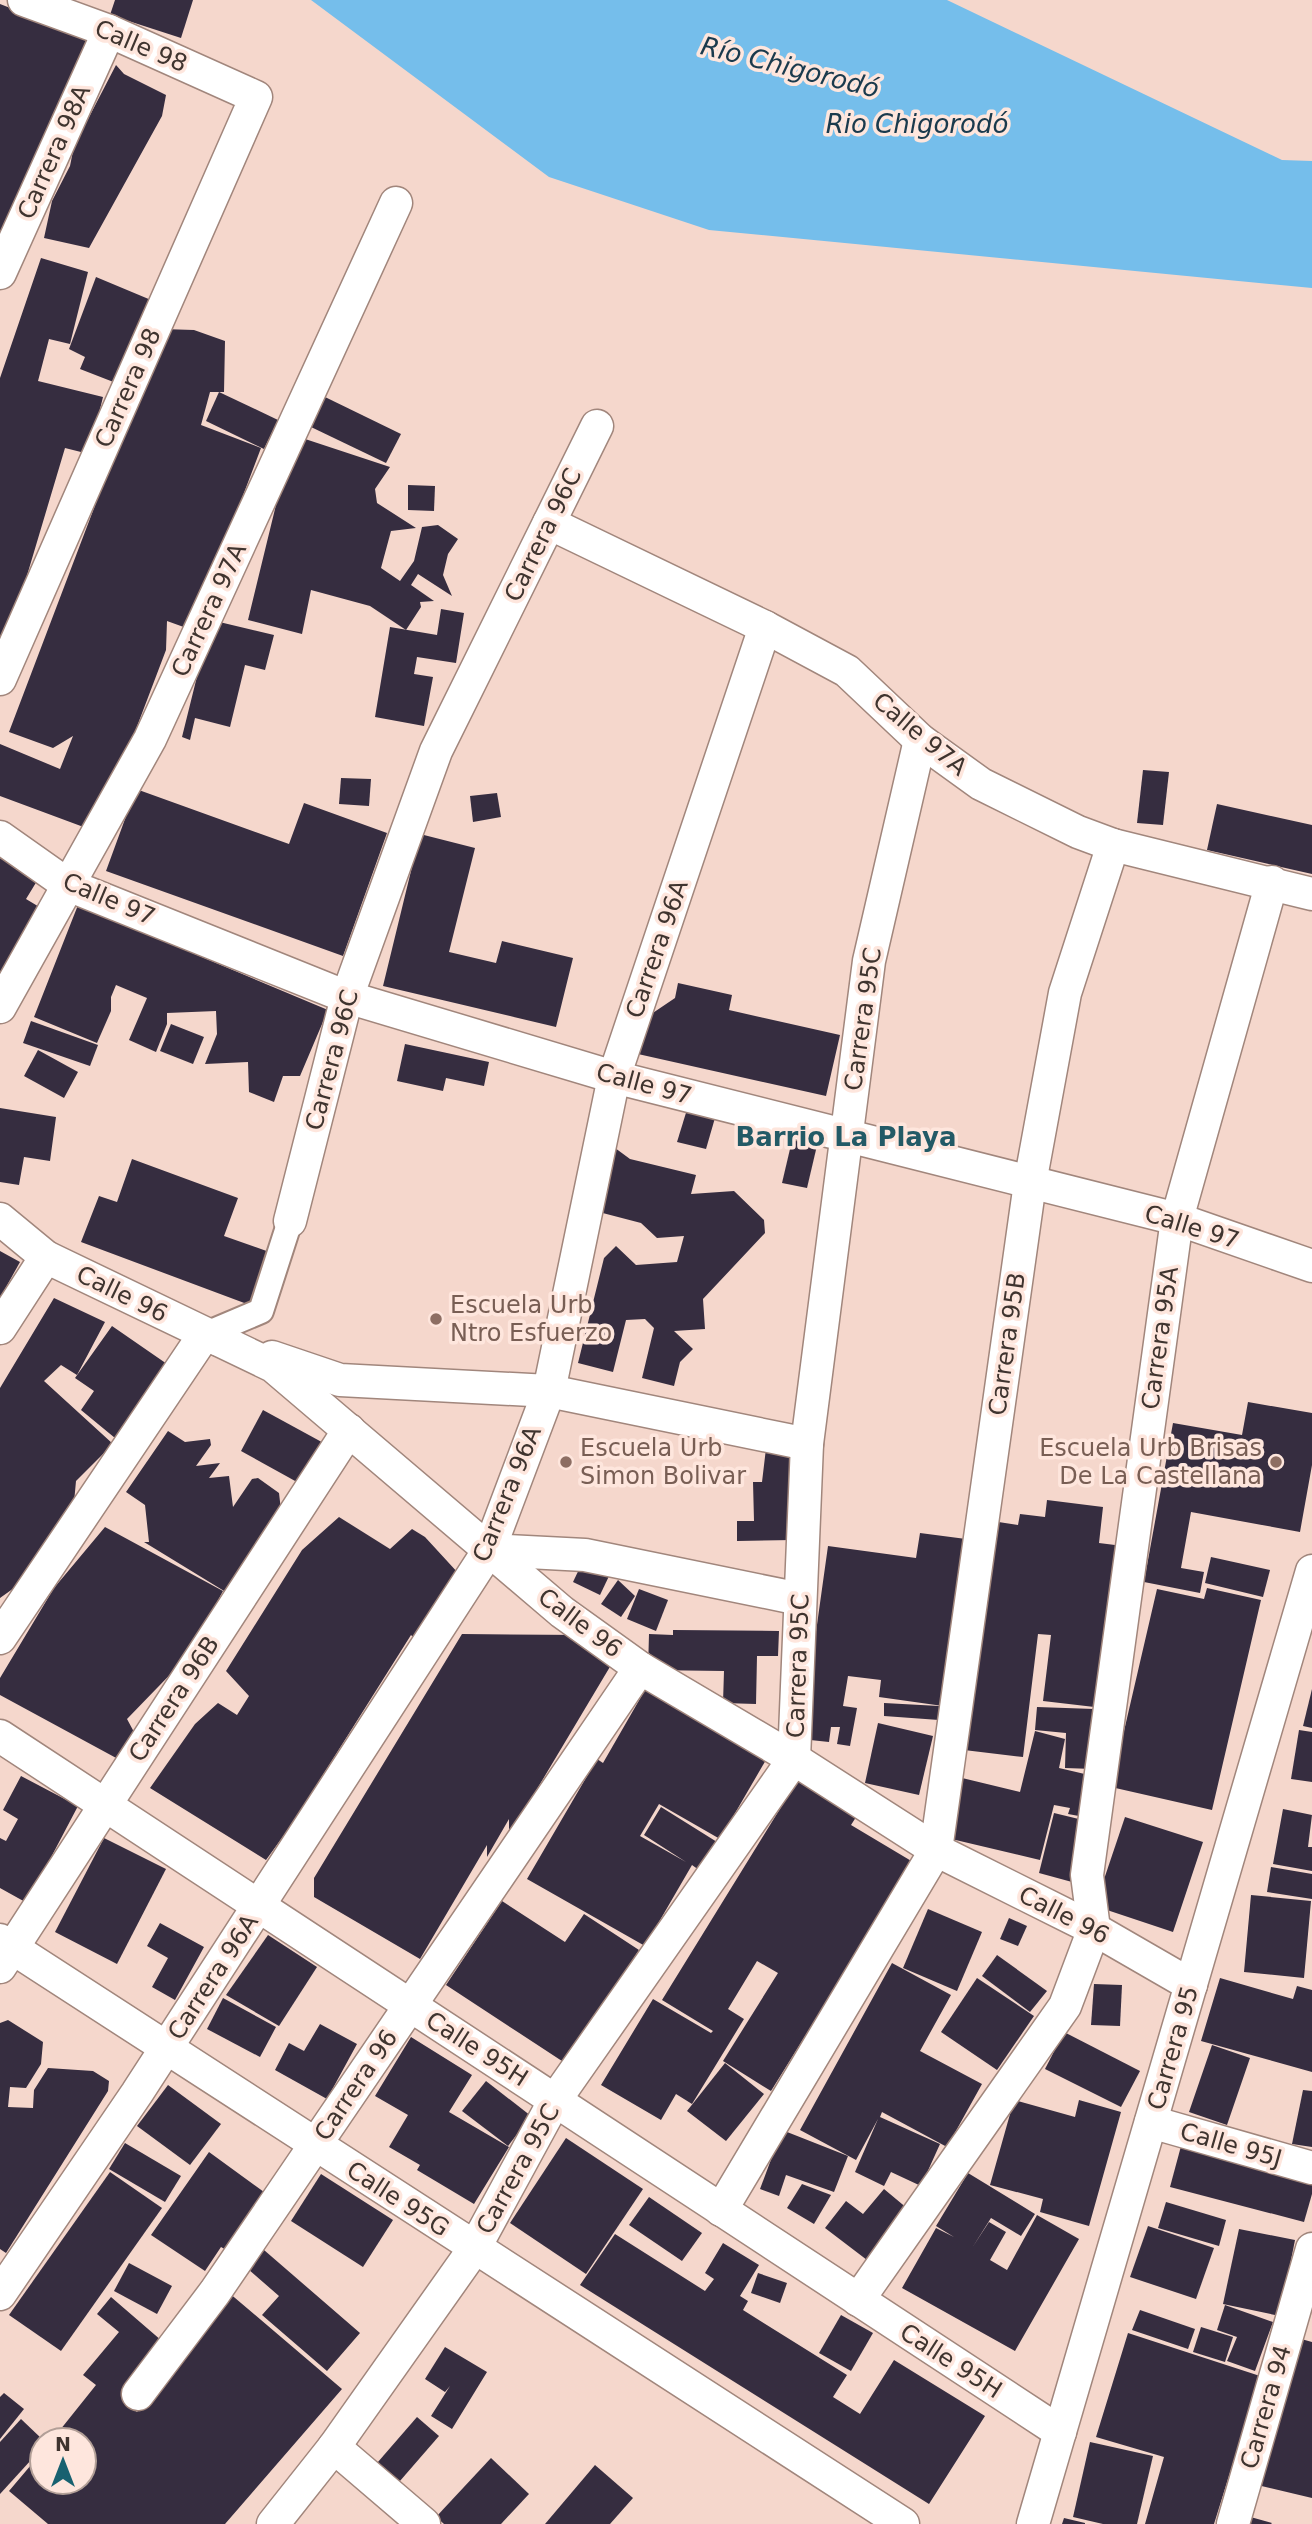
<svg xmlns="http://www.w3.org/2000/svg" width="1312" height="2524" font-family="'DejaVu Sans',sans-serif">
  <rect width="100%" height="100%" fill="#f5d7cc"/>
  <polygon fill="#75beeb" points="311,0 947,0 1282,160 1312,161 1312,288 709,230 549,177"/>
  <g fill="#362d40">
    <polygon points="115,0 193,0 181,38 110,15"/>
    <polygon points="0,4 95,41 0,260"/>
    <polygon points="116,65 124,74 166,95 162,116 89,248 44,238 52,201 70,166 74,146"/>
    <polygon points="41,258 88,272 70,344 49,339 38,381 103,397 89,454 65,448 0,666 0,378"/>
    <polygon points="96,277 151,300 116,383 80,369 85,357 69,349"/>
    <polygon points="162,329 194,330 225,341 224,392 210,392 201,425 261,448 192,630 167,621 166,650 97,832 0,796 0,744 60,769 73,736 53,748 9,732"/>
    <polygon points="219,392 278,420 264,449 206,421"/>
    <polygon points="325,397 401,434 386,463 311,427"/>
    <polygon points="293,435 390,467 375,489 377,503 416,528 391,531 381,568 400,581 414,561 422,527 438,525 458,539 448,554 443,575 452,596 418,574 411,585 434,601 420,602 421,607 406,630 370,606 311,590 302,634 248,620"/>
    <polygon points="408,485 435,486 434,511 408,510"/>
    <polygon points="441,609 464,613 456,663 417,657 414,674 433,677 424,726 375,717 390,627 437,635"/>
    <polygon points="211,620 274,635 265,670 245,665 230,727 195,718 190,740 182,737"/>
    <polygon points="1143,770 1169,772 1163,825 1137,823"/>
    <polygon points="341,778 371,779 369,806 339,804"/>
    <polygon points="136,789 289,844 304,803 387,833 343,956 106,871"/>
    <polygon points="497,793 501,817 473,822 470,796"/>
    <polygon points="1217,804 1312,825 1312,874 1207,850"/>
    <polygon points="420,834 475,848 449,952 496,963 502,941 573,958 556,1027 383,986"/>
    <polygon points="0,858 37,881 26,899 46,911 0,984"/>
    <polygon points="78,905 328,1010 300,1076 283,1076 274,1102 249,1092 248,1062 205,1064 217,1034 216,1011 167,1013 167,1024 156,1052 129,1040 147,998 116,985 111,997 111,1011 97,1043 34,1017"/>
    <polygon points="678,983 732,995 729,1010 840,1035 826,1096 629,1052 635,1025 675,998"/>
    <polygon points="31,1021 98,1045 90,1066 23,1043"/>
    <polygon points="171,1024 204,1037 193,1064 160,1051"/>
    <polygon points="405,1044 489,1062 484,1086 446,1078 443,1091 397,1081"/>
    <polygon points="38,1050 78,1072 64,1098 24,1076"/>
    <polygon points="689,1103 717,1111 706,1149 677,1142"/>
    <polygon points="0,1108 56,1117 50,1161 24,1157 19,1185 0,1182"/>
    <polygon points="794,1132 819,1137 807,1188 782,1183"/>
    <polygon points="611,1145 630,1159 696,1175 691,1194 734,1191 764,1220 765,1233 703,1299 705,1329 674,1331 693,1349 680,1362 674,1386 642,1378 654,1328 645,1319 626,1320 613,1372 578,1363 604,1258 616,1246 636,1265 677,1262 684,1236 657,1238 641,1223 595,1211"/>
    <polygon points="132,1159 238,1198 224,1236 275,1254 255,1307 81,1242 99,1196 117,1202"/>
    <polygon points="0,1251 20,1262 0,1298"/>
    <polygon points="54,1298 105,1322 77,1375 61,1365 44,1381 113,1444 76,1481 72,1524 35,1573 0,1598 0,1388"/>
    <polygon points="112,1326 167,1364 115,1438 81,1410 94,1391 75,1378"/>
    <polygon points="1248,1402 1312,1413 1312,1465 1300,1532 1191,1512 1181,1568 1204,1572 1200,1593 1144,1582 1173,1423 1242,1435"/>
    <polygon points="263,1410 329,1446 306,1487 241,1451"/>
    <polygon points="168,1431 185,1442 210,1439 211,1445 196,1466 220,1463 209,1478 229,1476 233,1507 252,1479 258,1478 279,1493 282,1519 229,1594 144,1542 149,1542 145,1505 126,1492"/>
    <polygon points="767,1440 792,1446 793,1540 737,1541 737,1521 754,1521 753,1482 762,1482"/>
    <polygon points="1047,1500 1103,1507 1099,1543 1123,1546 1103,1708 1043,1701 1051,1635 1038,1634 1023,1757 964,1750 992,1521 1018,1525 1020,1514 1045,1517"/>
    <polygon points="339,1517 390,1549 412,1529 425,1537 459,1574 413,1637 411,1635 292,1824 266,1860 150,1788 195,1724 218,1703 237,1715 249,1696 226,1671 302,1550"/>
    <polygon points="105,1527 223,1591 189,1655 127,1719 134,1732 118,1759 0,1695 0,1678 54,1588"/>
    <polygon points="920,1533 966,1539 943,1706 879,1697 881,1680 848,1676 843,1706 857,1708 850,1746 837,1744 840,1727 831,1727 829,1742 801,1739 828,1546 916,1558"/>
    <polygon points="1211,1557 1270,1570 1263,1597 1205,1583"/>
    <polygon points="583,1561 610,1574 600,1595 573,1582"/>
    <polygon points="618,1580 635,1596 621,1617 601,1604"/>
    <polygon points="1207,1588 1261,1600 1212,1810 1111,1787 1157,1589 1204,1599"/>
    <polygon points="639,1589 668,1600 656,1631 627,1619"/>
    <polygon points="673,1630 779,1631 778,1656 757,1656 756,1704 723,1703 724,1671 648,1670 649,1634 673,1635"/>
    <polygon points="462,1634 584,1635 617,1655 509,1836 509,1819 487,1857 487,1845 420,1959 314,1897 314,1878"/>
    <polygon points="649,1683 770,1753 720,1839 659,1804 640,1836 686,1862 644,1835 661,1807 717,1842 699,1870 692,1865 645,1946 527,1879 597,1759 603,1763"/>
    <polygon points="1312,1689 1312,1728 1303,1726"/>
    <polygon points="884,1703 939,1706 939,1720 884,1716"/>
    <polygon points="1037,1707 1094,1709 1093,1769 1065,1768 1066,1733 1035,1730"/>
    <polygon points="878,1723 933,1736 919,1795 865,1783"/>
    <polygon points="1299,1730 1312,1732 1312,1782 1291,1779"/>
    <polygon points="1035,1731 1065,1739 1059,1768 1089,1775 1079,1816 1068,1814 1070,1808 1054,1805 1040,1860 943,1837 958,1777 1020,1792"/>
    <polygon points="21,1776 78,1806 27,1903 0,1888 0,1838 6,1841 18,1819 3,1810"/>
    <polygon points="799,1778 858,1814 851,1825 913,1862 771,2091 723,2061 778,1973 757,1961 728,2009 744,2019 692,2104 676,2094 661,2120 601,2085 653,1999 711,2033 713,2031 662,2000"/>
    <polygon points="1283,1809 1312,1815 1308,1847 1312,1847 1312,1871 1273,1864"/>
    <polygon points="1054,1813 1087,1821 1072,1882 1039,1873"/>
    <polygon points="1125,1817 1203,1842 1173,1932 1095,1906"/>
    <polygon points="104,1838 166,1869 117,1964 55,1932"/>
    <polygon points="1271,1867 1312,1874 1312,1899 1267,1892"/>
    <polygon points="1251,1895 1311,1901 1304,1978 1244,1972"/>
    <polygon points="502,1901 565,1942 584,1914 639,1950 565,2063 446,1985"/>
    <polygon points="928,1909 982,1932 957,1991 903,1968"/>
    <polygon points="1009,1918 1027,1926 1018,1946 1000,1939"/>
    <polygon points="160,1923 204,1947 175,2000 152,1987 168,1958 147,1946"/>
    <polygon points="268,1935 317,1967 279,2026 226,1995"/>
    <polygon points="997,1955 1047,1991 1030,2012 982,1976"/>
    <polygon points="892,1963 951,1995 920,2051 982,2084 947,2147 882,2112 880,2117 940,2144 921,2186 891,2172 884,2186 855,2172 878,2119 856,2160 800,2130"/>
    <polygon points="977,1978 1034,2016 997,2070 941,2032"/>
    <polygon points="1220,1978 1293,1999 1297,1986 1312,1990 1312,2072 1201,2041"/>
    <polygon points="1094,1984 1122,1985 1120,2026 1091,2025"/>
    <polygon points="223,1998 276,2027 260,2057 207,2029"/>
    <polygon points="8,2020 43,2042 41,2064 26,2088 10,2087 8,2107 33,2108 34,2090 48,2068 93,2071 109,2081 108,2091 6,2253 0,2249 0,2023"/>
    <polygon points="320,2024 357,2044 327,2099 275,2070 289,2043 304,2051"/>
    <polygon points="1064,2032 1140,2071 1121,2107 1045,2069"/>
    <polygon points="411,2037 472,2075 449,2112 509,2147 474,2204 417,2170 420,2165 389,2147 408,2115 375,2096"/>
    <polygon points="1212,2045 1250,2058 1227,2125 1189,2112"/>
    <polygon points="725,2063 764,2094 726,2141 687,2111"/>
    <polygon points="486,2081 531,2116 508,2146 462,2111"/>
    <polygon points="168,2085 221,2124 190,2165 137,2126"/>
    <polygon points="1303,2090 1312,2091 1312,2147 1292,2144"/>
    <polygon points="1014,2100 1075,2117 1079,2100 1121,2112 1089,2226 1040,2212 1043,2199 990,2185"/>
    <polygon points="782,2130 848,2156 834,2192 786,2175 779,2196 760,2189"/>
    <polygon points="1184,2135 1312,2169 1312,2194 1304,2222 1170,2187"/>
    <polygon points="566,2138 643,2189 586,2274 510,2223"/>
    <polygon points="125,2143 181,2176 165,2202 109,2169"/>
    <polygon points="209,2152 275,2200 228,2251 221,2247 205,2271 151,2235"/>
    <polygon points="110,2172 162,2208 61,2351 9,2315"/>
    <polygon points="968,2173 1035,2214 1021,2236 991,2218 972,2248 989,2222 1006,2232 990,2260 1007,2270 1037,2215 1079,2239 1015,2351 902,2288 936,2228 954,2237 936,2226"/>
    <polygon points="321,2174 393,2220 363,2267 291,2221"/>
    <polygon points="802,2184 831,2195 814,2224 787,2208"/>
    <polygon points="884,2189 908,2209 867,2260 825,2228 846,2201 863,2214"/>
    <polygon points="649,2197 702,2233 682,2261 629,2225"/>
    <polygon points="1166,2202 1226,2220 1219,2246 1158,2228"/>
    <polygon points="1148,2226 1214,2248 1196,2299 1130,2277"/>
    <polygon points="1239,2229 1295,2240 1280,2316 1223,2304"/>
    <polygon points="615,2234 705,2291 714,2279 705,2273 723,2243 759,2265 740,2296 748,2301 743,2310 847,2375 833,2397 860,2414 894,2360 985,2416 929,2504 580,2285"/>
    <polygon points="264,2250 360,2333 327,2371 262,2315 279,2296 248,2269"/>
    <polygon points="129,2263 172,2286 157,2314 114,2291"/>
    <polygon points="758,2273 787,2283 780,2303 751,2293"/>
    <polygon points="228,2292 342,2389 225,2524 48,2524 9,2491 42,2452 42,2482 84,2482 84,2440 52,2440 96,2385 83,2375 119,2332 97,2314 111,2297 162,2341 124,2400 137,2412"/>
    <polygon points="1225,2305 1273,2322 1255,2371 1227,2361 1237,2337 1217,2330"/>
    <polygon points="1140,2310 1195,2329 1188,2349 1132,2330"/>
    <polygon points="841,2315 873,2333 851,2371 819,2353"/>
    <polygon points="1201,2327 1233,2337 1225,2362 1193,2352"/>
    <polygon points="1128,2333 1260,2376 1214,2524 1145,2524 1164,2457 1096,2437"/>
    <polygon points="1294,2337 1312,2342 1312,2498 1253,2484"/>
    <polygon points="445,2347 487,2372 452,2429 431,2416 450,2386 445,2392 425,2379"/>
    <polygon points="4,2393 24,2409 0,2439 0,2397"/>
    <polygon points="417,2417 439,2436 393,2489 371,2470"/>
    <polygon points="21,2419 42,2439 42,2448 0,2494 0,2442"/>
    <polygon points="1090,2442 1153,2456 1137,2524 1103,2524 1073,2517"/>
    <polygon points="491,2458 529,2494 501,2524 444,2524 436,2517"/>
    <polygon points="595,2465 633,2498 610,2524 545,2524"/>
    <polygon points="1247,2516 1272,2523 1271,2524 1245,2524"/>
    <polygon points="1064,2518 1085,2523 1085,2524 1062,2524"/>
  </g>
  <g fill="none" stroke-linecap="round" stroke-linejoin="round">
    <defs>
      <polyline id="pedestrian" points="204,1335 261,1311 290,1221"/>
      <g id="minor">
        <polyline points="0,273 109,31"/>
        <polyline points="549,523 765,627 847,671 920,740 981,784 1078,832 1113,845 1312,894"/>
        <polyline points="0,679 256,97 109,31 24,0"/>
        <polyline points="0,837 68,885 347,997 614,1077 1177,1219 1312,1266"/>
        <polyline points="0,1007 150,739 396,203"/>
        <polyline points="0,1219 46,1257 273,1366 562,1612 640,1668 794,1759 936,1850 1094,1929 1191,1985"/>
        <polyline points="290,1221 347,997 436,751 597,426"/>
        <polyline points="0,1328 46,1257"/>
        <polyline points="272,1357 340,1380 549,1391 807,1444"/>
        <polyline points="489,1550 585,1555 800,1599"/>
        <polyline points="0,1638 204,1335 223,1341"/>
        <polyline points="0,1736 1060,2432"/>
        <polyline points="0,1940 903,2524"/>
        <polyline points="0,1967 349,1430"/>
        <polyline points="1151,2122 1312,2168"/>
        <polyline points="721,2210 936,1850 1030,1183 1065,993 1113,845"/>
        <polyline points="0,2294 137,2093 489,1550 549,1391 614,1077 765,627"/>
        <polyline points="858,2300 1065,2006 1094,1929 1087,1875 1177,1219 1272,882"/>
        <polyline points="138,2394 215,2292 640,1668"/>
        <polyline points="334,2447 424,2524"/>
        <polyline points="273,2524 334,2447 474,2249 555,2100 794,1759 807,1444 869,961 920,740"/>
        <polyline points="1033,2524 1312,1571"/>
        <polyline points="1233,2524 1312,2249"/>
      </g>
    </defs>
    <use href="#pedestrian" stroke="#a1867c" stroke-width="28"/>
    <use href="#minor" stroke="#a1867c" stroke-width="35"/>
    <use href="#pedestrian" stroke="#fff" stroke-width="24"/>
    <use href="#minor" stroke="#fff" stroke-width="32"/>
  </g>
  <g fill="#8d6e63" stroke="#fee6dd" stroke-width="2.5">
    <circle cx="436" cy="1319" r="7"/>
    <circle cx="566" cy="1462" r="7"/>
    <circle cx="1276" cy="1462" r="7"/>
  </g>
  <g text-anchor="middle" stroke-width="7" stroke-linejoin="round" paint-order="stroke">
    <g font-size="24" fill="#3f342f" stroke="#fee6dd">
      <text transform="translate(141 46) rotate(23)" y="8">Calle 98</text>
      <text transform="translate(54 152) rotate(-66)" y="8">Carrera 98A</text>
      <text transform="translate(128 388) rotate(-66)" y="8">Carrera 98</text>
      <text transform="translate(543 535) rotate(-64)" y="8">Carrera 96C</text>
      <text transform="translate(209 610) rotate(-65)" y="8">Carrera 97A</text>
      <text transform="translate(920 734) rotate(40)" y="8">Calle 97A</text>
      <text transform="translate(109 899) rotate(23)" y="8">Calle 97</text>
      <text transform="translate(657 949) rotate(-71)" y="8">Carrera 96A</text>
      <text transform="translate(863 1019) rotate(-82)" y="8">Carrera 95C</text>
      <text transform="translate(332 1060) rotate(-75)" y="8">Carrera 96C</text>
      <text transform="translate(644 1084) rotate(15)" y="8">Calle 97</text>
      <text transform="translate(1192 1227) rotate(17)" y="8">Calle 97</text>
      <text transform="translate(122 1294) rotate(26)" y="8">Calle 96</text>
      <text transform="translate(1160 1338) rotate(-82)" y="8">Carrera 95A</text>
      <text transform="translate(1007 1344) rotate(-82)" y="8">Carrera 95B</text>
      <text transform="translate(507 1494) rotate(-68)" y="8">Carrera 96A</text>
      <text transform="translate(580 1623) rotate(37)" y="8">Calle 96</text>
      <text transform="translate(798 1666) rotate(-88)" y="8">Carrera 95C</text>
      <text transform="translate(174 1699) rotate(-57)" y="8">Carrera 96B</text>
      <text transform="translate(1064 1915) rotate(27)" y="8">Calle 96</text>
      <text transform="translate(213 1977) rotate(-57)" y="8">Carrera 96A</text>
      <text transform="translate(1173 2048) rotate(-74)" y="8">Carrera 95</text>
      <text transform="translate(477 2049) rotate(33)" y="8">Calle 95H</text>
      <text transform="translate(356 2085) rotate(-56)" y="8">Carrera 96</text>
      <text transform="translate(1231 2145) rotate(16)" y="8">Calle 95J</text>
      <text transform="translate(518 2169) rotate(-61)" y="8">Carrera 95C</text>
      <text transform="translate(398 2199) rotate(33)" y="8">Calle 95G</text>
      <text transform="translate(951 2361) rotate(33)" y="8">Calle 95H</text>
      <text transform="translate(1266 2407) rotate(-74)" y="8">Carrera 94</text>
    </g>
    <g font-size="24" fill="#785e54" stroke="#fee6dd" text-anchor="start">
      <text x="450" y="1313">Escuela Urb<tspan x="450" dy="28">Ntro Esfuerzo</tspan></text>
      <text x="580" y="1456">Escuela Urb<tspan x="580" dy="28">Simon Bolivar</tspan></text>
      <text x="1262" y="1456" text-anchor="end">Escuela Urb Brisas<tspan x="1262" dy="28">De La Castellana</tspan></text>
    </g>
    <g font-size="26" font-style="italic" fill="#1a3a4d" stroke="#fee6dd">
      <text transform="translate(790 67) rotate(14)" y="9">Río Chigorodó</text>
      <text x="917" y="133">Rio Chigorodó</text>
    </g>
    <g font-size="26" font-weight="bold" fill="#235a66" stroke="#fee6dd">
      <text x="846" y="1146">Barrio La Playa</text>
    </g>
  </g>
  <g transform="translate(63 2461)"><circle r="33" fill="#fee6dd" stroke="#b29f97" stroke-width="2"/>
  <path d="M0-5L12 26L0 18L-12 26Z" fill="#186170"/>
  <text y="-10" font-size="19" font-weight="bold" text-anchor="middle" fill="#3f342f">N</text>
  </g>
</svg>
